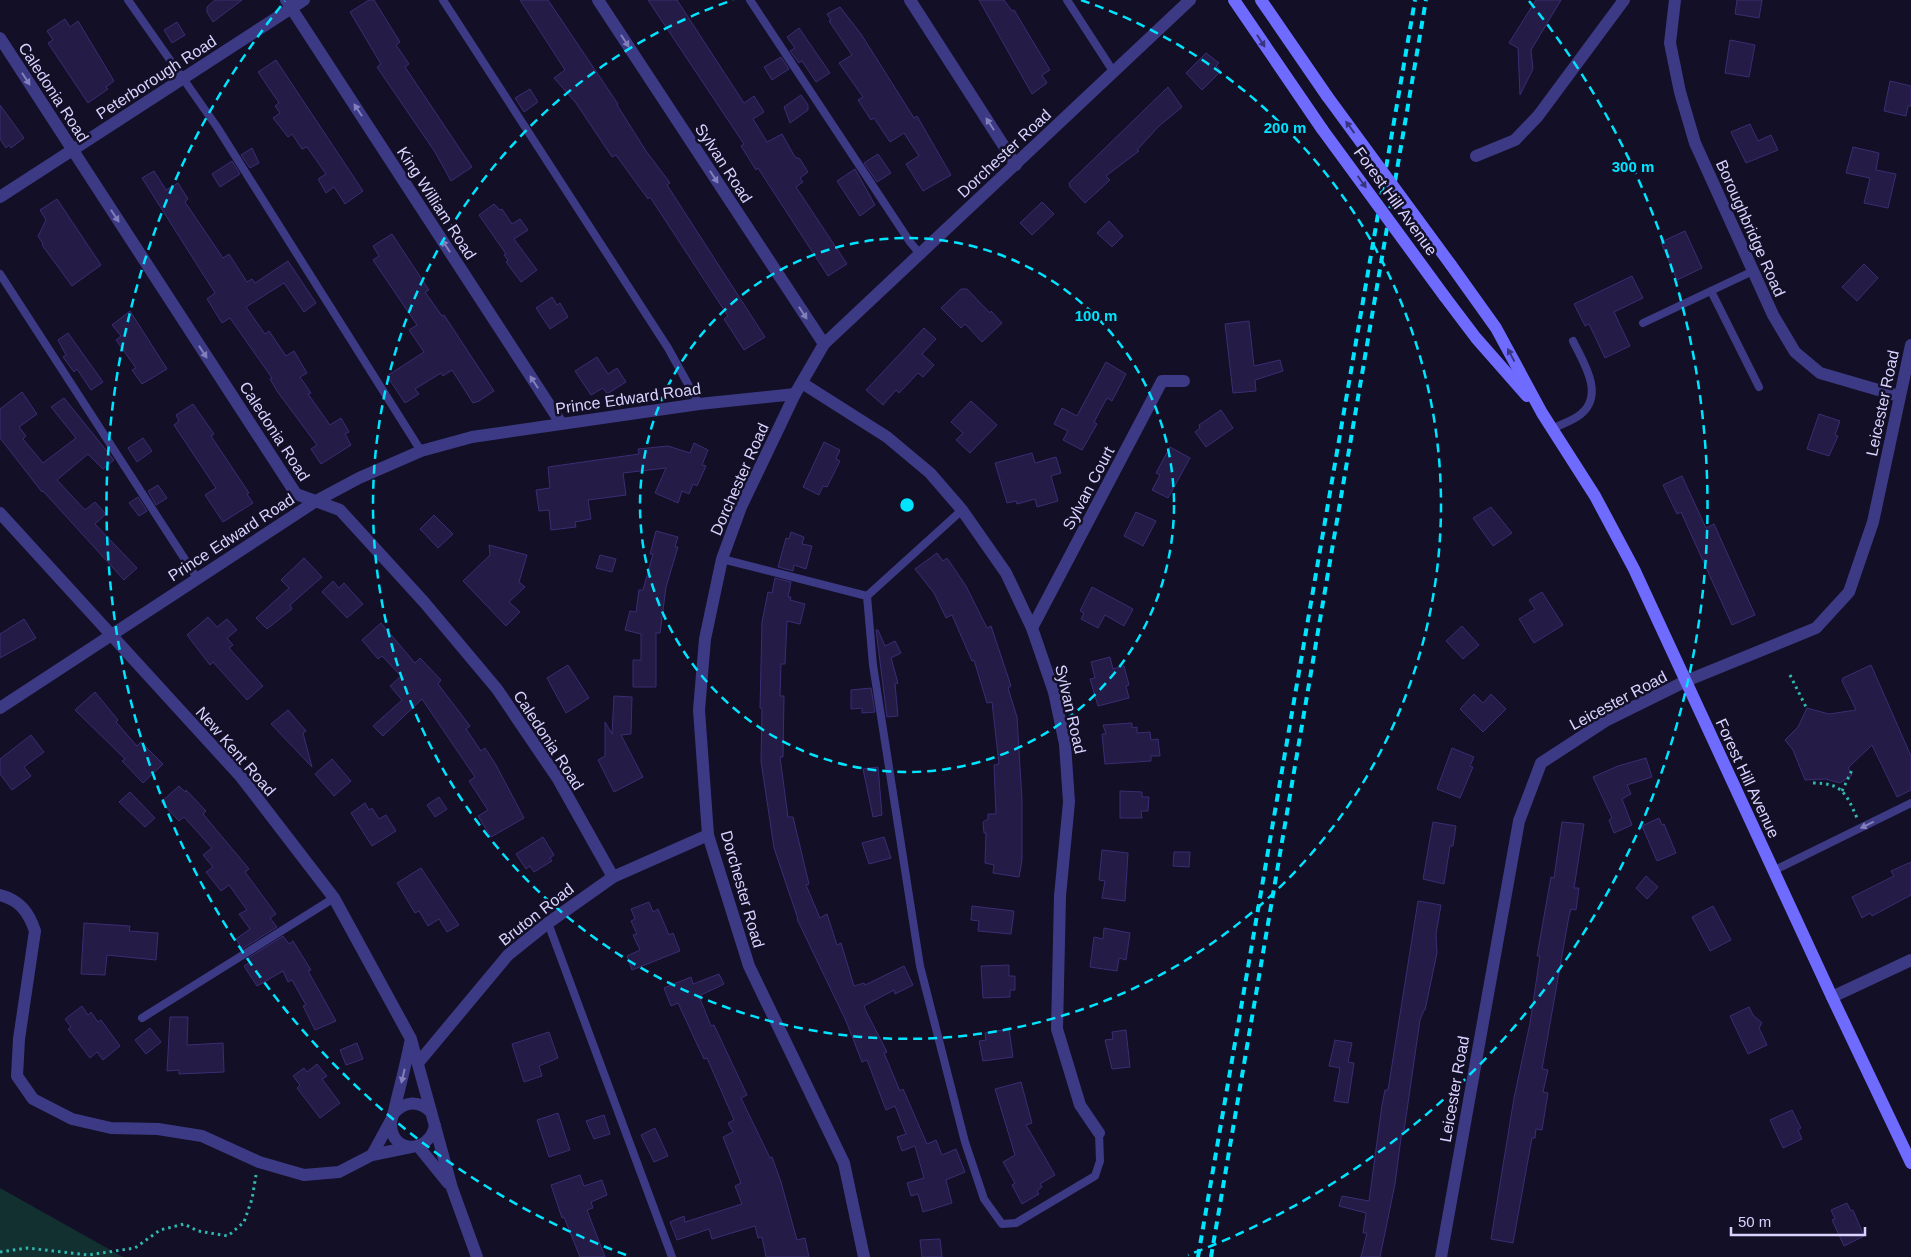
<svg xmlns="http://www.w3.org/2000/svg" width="1911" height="1257" font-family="Helvetica,sans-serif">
  <rect width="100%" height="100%" fill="#130f26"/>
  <polygon fill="#12302f" points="0,1188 123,1257 0,1257"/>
  <g fill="#241b47" stroke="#3b2d73">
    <polygon points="215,0 242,0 213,22 207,12 207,7"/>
    <polygon points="369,0 374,0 400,42 396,45 409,64 405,67 472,167 451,181 435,152 377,67 381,64 350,12"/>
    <polygon points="520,0 548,0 618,104 617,105 646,151 670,183 667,185 765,337 744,350 724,319 728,316 650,197 648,199 616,155 612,157 576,103 554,78 565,70"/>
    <polygon points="648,0 677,0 744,103 754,96 764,112 753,119 767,142 782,134 795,157 800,159 808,172 800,178 803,182 796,187 847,264 828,276 758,168 756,170 741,146 744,144"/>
    <polygon points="979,0 1004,0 1012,11 1014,10 1050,70 1042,75 1047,83 1032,94"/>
    <polygon points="1536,0 1561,0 1531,50 1533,69 1520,95 1518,48 1509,43"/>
    <polygon points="1737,0 1762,0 1759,18 1735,14"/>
    <polygon points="840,7 861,34 914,118 917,116 951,175 923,191 906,164 919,156 904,133 890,142 874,118 871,120 858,100 863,97 839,63 852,55 829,21 831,20 827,14"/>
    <polygon points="65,19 70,27 78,21 114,81 106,87 108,89 88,103 48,43 53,40 47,31"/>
    <polygon points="177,22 185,35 172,43 164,30"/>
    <polygon points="799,28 830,73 816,82 802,61 799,63 790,51 795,48 787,37"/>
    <polygon points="1730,40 1755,45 1749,77 1725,73"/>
    <polygon points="1206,53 1219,63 1216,66 1221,71 1202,90 1186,73"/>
    <polygon points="781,57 789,69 772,80 764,67"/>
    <polygon points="276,60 363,191 345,204 334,187 326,193 318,179 326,174 307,147 302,149 292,134 288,137 273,118 280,113 275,106 279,103 258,72"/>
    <polygon points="1890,81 1911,86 1911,106 1908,106 1906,116 1884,111"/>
    <polygon points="1168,87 1182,107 1159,126 1137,150 1139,151 1106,176 1110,180 1085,203 1070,187 1069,183"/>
    <polygon points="530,89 538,102 524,112 515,98"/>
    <polygon points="801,95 808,105 808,110 790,123 784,107"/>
    <polygon points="0,105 24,138 11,148 9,145 6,148 0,139"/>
    <polygon points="1750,124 1758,141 1771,135 1778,150 1746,163 1731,132"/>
    <polygon points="1853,147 1879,153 1876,170 1896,174 1888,208 1864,203 1870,178 1846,173"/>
    <polygon points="252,148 259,163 250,168 241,155"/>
    <polygon points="878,154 891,173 877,182 864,163"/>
    <polygon points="232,161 240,174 220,187 212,174"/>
    <polygon points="855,169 875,205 860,216 837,181"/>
    <polygon points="154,171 166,190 178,183 188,199 185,202 223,258 229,254 247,282 252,279 255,283 288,261 316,303 304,312 284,283 246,307 265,334 269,331 286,356 294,351 307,373 300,377 311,393 308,394 330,425 341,418 349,432 345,434 351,445 321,464 311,449 317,445 277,391 270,379 272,378 230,318 222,323 207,299 215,293 142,178"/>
    <polygon points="57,199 101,265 72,286 42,245 43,244 38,236 46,220 40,210"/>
    <polygon points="1042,202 1054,214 1032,235 1020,223"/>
    <polygon points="494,204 500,210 502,209 512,224 520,219 528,230 514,239 537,270 521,282 506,262 508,260 504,255 506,254 479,215"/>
    <polygon points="1109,221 1123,236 1112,247 1097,233"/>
    <polygon points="1685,231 1702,268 1677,280 1661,242"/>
    <polygon points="392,234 429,290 425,292 442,316 444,315 494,391 479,401 473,403 452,370 443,376 441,373 415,389 419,394 405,403 387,376 424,352 409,330 417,325 373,260 379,256 373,246"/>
    <polygon points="1864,264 1878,278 1857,301 1842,287"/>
    <polygon points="1632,276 1643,298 1614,312 1630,346 1605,358 1589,324 1585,326 1574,304"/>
    <polygon points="961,289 967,289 990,313 991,311 1002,323 982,342 965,324 961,328 941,308"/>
    <polygon points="552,297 557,305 560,303 568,317 550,329 536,308"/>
    <polygon points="130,311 167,369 142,384 132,370 136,368 116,340 121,336 112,325"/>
    <polygon points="1249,321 1254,366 1280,360 1283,371 1255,380 1256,391 1233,393 1225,324"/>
    <polygon points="924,328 936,339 922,354 934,365 923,377 918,373 899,393 896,390 883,405 866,390"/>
    <polygon points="68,333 103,382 91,390 77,369 74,372 63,357 66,355 58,340"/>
    <polygon points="597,357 608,374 617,368 626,382 607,394 603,388 591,395 575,371"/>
    <polygon points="1106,362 1126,374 1112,401 1107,398 1094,422 1097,424 1082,450 1063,440 1068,431 1054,424 1062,408 1077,416"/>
    <polygon points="22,392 37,414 19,427 26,436 23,439 43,463 76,438 51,407 64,398 114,460 103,469 88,454 57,480 85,510 95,502 106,514 95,524 137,568 124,580 43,491 42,492 0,438 0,409"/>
    <polygon points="971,401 997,425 970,453 956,440 963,433 951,422"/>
    <polygon points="193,404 214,434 211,436 249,493 247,494 253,503 223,522 205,495 216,488 174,425 179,421 176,415"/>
    <polygon points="1221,410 1233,428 1206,447 1195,432 1200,428 1199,425"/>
    <polygon points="1819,414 1840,421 1835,435 1838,436 1829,456 1807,449"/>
    <polygon points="143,438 152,451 137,462 128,448"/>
    <polygon points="824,442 840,450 836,459 840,461 827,487 823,486 819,495 803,487"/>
    <polygon points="694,443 708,450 702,465 706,466 697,486 693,484 689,494 682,491 678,503 655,493 666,468 623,473 626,495 588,500 591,519 575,522 576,527 551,530 549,510 539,511 536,490 550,488 548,467 639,454 638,449 668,446 690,453"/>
    <polygon points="1170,447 1190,458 1168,498 1152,490 1160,475 1156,473"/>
    <polygon points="1032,453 1035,463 1056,457 1061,473 1051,476 1058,501 1037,507 1035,499 1017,504 1016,501 1007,503 995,463"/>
    <polygon points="1682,476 1706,528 1714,524 1755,615 1732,625 1681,512 1677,514 1663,485"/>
    <polygon points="158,485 167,498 156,505 148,491"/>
    <polygon points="138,497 147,511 139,516 129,503"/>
    <polygon points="1491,507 1512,533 1493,546 1473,518"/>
    <polygon points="1136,512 1156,521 1143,546 1124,536"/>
    <polygon points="434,515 453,534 438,548 420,529"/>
    <polygon points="656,531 678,537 675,547 678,547 666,587 660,633 656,633 656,687 633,687 633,660 641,660 641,634 625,630 630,611 636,612 639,590 643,590 653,554 650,554"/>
    <polygon points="791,532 804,537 802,544 812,546 806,569 794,565 793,571 778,567 786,538 789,539"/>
    <polygon points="489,545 527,555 519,582 525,587 509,602 520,612 506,626 463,581 490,555"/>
    <polygon points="937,553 943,561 947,558 966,586 987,628 991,626 1011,686 1008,688 1017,717 1022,800 1022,860 1019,877 993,873 994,865 985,863 986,833 984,833 983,822 988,819 988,814 996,814 994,765 999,764 992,702 987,703 974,660 972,661 952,615 946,618 934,593 915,569"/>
    <polygon points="600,555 616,559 612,572 596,568"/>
    <polygon points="304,558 322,577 290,605 292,609 267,629 256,618 289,588 281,580"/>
    <polygon points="775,578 791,582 788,597 791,597 790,600 805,604 800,624 787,621 785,664 781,664 780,696 784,696 783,757 780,757 788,817 793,817 809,884 806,885 820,918 827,914 837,945 841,943 854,986 864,983 865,985 904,966 913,985 895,994 894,990 864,1006 866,1011 887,1052 884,1053 900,1091 903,1089 927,1144 936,1140 942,1155 956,1149 965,1172 946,1180 952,1203 923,1212 918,1194 911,1196 907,1183 924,1178 915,1146 902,1151 897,1137 906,1134 895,1106 886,1110 867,1060 862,1062 846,1021 797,919 798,919 774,848 761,761 762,709 760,708 762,622 768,592 772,593"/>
    <polygon points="333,581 339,588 344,583 363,604 347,618 322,592"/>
    <polygon points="1092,587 1133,609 1124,626 1105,615 1098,628 1081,619 1084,613 1080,611"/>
    <polygon points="1542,592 1563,625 1534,643 1519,619 1535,609 1529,600"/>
    <polygon points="208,617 217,627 227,619 237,630 227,638 233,645 229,648 263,686 247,700 213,662 210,665 187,635"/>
    <polygon points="24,619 36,638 0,658 0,634"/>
    <polygon points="381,623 415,663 420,658 441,680 438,684 470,726 466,729 481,751 485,748 496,765 524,818 491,837 478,816 488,810 469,781 475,777 422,699 383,736 373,726 402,700 390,686 401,676 382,656 378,659 362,640"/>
    <polygon points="1462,626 1479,645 1463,659 1446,641"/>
    <polygon points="876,630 878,630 885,646 895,641 901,653 891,658 898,683 895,684 898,716 887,717"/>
    <polygon points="1110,657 1113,669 1124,666 1129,685 1126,686 1129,698 1098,706 1090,679 1095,678 1091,662"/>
    <polygon points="568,665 589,698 566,713 547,678"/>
    <polygon points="1871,665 1911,756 1911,790 1897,797 1872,745 1848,768 1852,775 1840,783 1826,779 1805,780 1793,750 1785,740 1798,727 1807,708 1829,714 1856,710 1842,681 1843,678"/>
    <polygon points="871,688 875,712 862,713 862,708 851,709 851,690"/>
    <polygon points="95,692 118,720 116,722 137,746 141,742 163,764 143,783 122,761 125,759 75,710"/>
    <polygon points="1474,694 1483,703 1491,694 1506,709 1483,732 1460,709"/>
    <polygon points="614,696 632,697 631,734 621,735 643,777 614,792 598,760 605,756 605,722 612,734"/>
    <polygon points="288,710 306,731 303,733 312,767 271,724"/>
    <polygon points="1132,723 1132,728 1137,727 1137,733 1150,732 1151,740 1158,739 1160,756 1151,756 1151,761 1105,764 1102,734 1106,734 1103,725"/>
    <polygon points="31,735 44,752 24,767 31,776 12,790 0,774 0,759"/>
    <polygon points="1452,748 1474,757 1470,766 1473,767 1460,798 1437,789"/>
    <polygon points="1646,758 1652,777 1627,785 1631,794 1622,799 1632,825 1614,833 1609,820 1612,818 1593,777 1618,766"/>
    <polygon points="332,759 351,781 334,796 315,774"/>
    <polygon points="878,767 882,815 873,817 863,769"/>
    <polygon points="179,786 185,792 186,790 206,811 203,814 249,869 245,872 276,914 270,918 277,927 242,949 236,939 250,929 239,914 247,910 229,885 221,891 206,872 213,867 203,855 212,848 184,817 179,821 161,802"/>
    <polygon points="1120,791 1142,792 1142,797 1149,797 1148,811 1141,811 1142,818 1120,818"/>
    <polygon points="130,792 155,818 145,827 119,802"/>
    <polygon points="439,797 447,809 435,817 427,805"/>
    <polygon points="365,803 369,810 372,808 379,819 386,815 396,831 372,846 351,813"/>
    <polygon points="1659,818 1662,825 1664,824 1676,853 1657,861 1642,826"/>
    <polygon points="1433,822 1456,826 1453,846 1450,846 1444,884 1423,879"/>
    <polygon points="1562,822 1584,824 1574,888 1579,888 1576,910 1571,909 1569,916 1542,1069 1548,1070 1543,1092 1548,1093 1542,1130 1536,1129 1535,1138 1532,1138 1513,1243 1491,1239 1514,1098 1530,1023 1540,956 1537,956 1551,877 1554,878"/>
    <polygon points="543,837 554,855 550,858 552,861 534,872 530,866 526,869 516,854"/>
    <polygon points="884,837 891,858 869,864 862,843"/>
    <polygon points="1102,850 1128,853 1125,901 1102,898 1105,881 1099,880"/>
    <polygon points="1174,852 1190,852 1189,867 1173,866"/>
    <polygon points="1911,862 1911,895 1872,916 1870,913 1862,918 1852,897 1894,876 1891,871"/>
    <polygon points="421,868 459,925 447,932 439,919 428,926 419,911 415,913 397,883"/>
    <polygon points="1646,876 1658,887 1647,899 1636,888"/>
    <polygon points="1418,901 1441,905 1436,934 1437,953 1425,1010 1424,1010 1420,1020 1404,1131 1402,1130 1395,1184 1380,1257 1361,1257 1367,1233 1363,1233 1366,1213 1339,1206 1342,1196 1369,1201 1382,1105 1385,1090 1388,1090"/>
    <polygon points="649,902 653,912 658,909 669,935 673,933 680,951 632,970 627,956 640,950 633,935 637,934 631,921 635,919 631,909"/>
    <polygon points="972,906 1014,911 1011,934 978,931 979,921 971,920"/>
    <polygon points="1713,906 1731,940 1710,951 1692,917"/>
    <polygon points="84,923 130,926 129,931 158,933 156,960 107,955 105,975 81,974"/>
    <polygon points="1104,928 1130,933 1126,960 1119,958 1117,971 1090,967 1094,937 1103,939"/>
    <polygon points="283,936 289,944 293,941 311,970 308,971 336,1021 315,1030 303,1006 306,1005 292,980 288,982 283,971 257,986 244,966 250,962 248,958"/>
    <polygon points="1009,965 1009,976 1015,976 1015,990 1010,990 1010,997 983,998 981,966"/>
    <polygon points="719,974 724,984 699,996 711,1026 714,1025 747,1095 741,1098 770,1158 772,1157 781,1182 797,1240 805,1238 809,1257 766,1257 762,1237 758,1238 755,1226 712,1239 709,1229 677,1240 670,1222 684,1216 685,1222 742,1204 735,1186 741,1183 723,1137 733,1132 728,1123 734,1120 707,1058 704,1059 703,1057 678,1003 671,1006 664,988 691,977 693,984"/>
    <polygon points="82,1006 88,1015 91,1012 98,1022 101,1020 120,1046 103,1060 97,1052 90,1058 68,1029 71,1027 65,1019"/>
    <polygon points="1749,1007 1753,1015 1762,1023 1759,1028 1767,1045 1748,1054 1730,1016"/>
    <polygon points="170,1017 188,1017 187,1045 223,1043 224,1072 179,1074 179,1070 167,1071"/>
    <polygon points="150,1028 161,1042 146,1054 135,1040"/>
    <polygon points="1009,1029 1013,1057 983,1061 979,1041 986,1040 985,1033"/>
    <polygon points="1126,1030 1130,1067 1112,1069 1105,1040 1113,1039 1112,1032"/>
    <polygon points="549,1032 558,1058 539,1066 542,1076 524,1082 512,1044"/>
    <polygon points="1335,1040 1352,1043 1348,1062 1354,1063 1348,1103 1334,1101 1340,1068 1329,1066"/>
    <polygon points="357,1043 363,1059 346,1065 340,1050"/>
    <polygon points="317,1064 327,1076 322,1079 340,1103 320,1118 297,1088 300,1085 293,1076 304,1068 307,1072"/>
    <polygon points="1021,1082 1032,1123 1026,1125 1055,1175 1040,1184 1042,1187 1037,1191 1039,1194 1022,1204 1012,1185 1015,1183 1003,1162 1015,1155 995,1089"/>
    <polygon points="1792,1110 1801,1128 1798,1130 1802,1139 1783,1148 1770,1120"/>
    <polygon points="558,1113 570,1150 549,1157 537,1120"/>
    <polygon points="604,1115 610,1134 594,1139 586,1121"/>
    <polygon points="655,1128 668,1156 654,1162 641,1135"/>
    <polygon points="580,1175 584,1186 602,1180 607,1195 591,1202 593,1208 587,1210 605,1257 580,1257 564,1217 562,1218 551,1185"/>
    <polygon points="1847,1203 1851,1211 1853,1210 1864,1236 1844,1246 1832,1220 1835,1219 1831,1210"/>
    <polygon points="940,1239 942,1257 922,1257 920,1240"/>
  </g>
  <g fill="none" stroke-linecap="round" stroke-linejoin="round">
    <g stroke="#2fb8b0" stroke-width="3" stroke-dasharray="2.5 4" stroke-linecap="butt">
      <polyline points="1790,675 1806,707"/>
      <path d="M1813,783C1842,783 1846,793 1857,818"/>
      <polyline points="1842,791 1853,768"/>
      <polyline points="0,1252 27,1248 88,1255 135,1248 160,1230 184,1224 198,1231 228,1236 244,1222 252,1199 256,1175"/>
    </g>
    <g stroke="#3d3a85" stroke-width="8">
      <polyline points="128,0 217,127 421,451"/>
      <polyline points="443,0 668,348 699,404"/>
      <polyline points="750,0 910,242 920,254"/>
      <polyline points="1067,0 1113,71"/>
      <polyline points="0,274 197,578"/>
      <polyline points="1711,291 1759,387"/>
      <polyline points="1643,323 1753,271"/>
      <path d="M1552,429C1561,424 1573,421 1581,414C1605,394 1583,362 1573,341"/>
      <polyline points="722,559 867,596 962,510"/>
      <polyline points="867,596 873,665 920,966 965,1142 984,1199 1002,1224 1016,1223 1095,1176 1100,1161 1099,1133"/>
      <polyline points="1773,871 1911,803"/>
      <polyline points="548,923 672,1257"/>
      <polyline points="142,1018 334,898"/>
    </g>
    <g stroke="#3d3a85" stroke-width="12">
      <polyline points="286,0 561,423"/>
      <polyline points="598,0 824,344"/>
      <polyline points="910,0 1016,165"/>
      <polyline points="1675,0 1670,43 1680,92 1695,143 1773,315 1795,352 1820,373 1899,396"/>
      <polyline points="0,38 296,494 340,510 424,602 497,689 558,779 613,877"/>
      <polyline points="1476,156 1515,140 1538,116 1624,0"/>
      <polyline points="0,197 304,0"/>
      <polyline points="802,383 887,437 930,473 962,510 1006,573 1032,628 1054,692 1065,744 1069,802 1060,896 1057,1029 1080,1105 1099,1133"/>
      <polyline points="1032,628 1162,381 1184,381"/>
      <polyline points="0,708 316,501 359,478 421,451 472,437 699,404 795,394"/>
      <path d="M0,895C20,900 29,913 35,931L19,1039L17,1076L33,1099L72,1119L111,1128L158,1129L202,1136L259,1162L304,1175L339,1172L372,1155L411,1147"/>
      <polyline points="1832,997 1911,960"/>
      <polyline points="418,1063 508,955 548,923 613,877 708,835"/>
      <polyline points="372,1155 391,1120"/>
      <polyline points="864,1257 844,1163 749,966 708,835 699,710 705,639 722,559 741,507 795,394 824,344 1190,0"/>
      <polyline points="1441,1257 1519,821 1541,763 1607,720 1686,681 1816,628 1849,592 1873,522 1911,345"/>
    </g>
    <g stroke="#3d3a85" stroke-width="12">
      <polyline points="0,513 241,777 334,898 411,1039 452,1188 477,1257"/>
      <path d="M410,1043C406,1064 400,1086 395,1107C394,1114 390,1120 391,1126C393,1154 429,1153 435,1126"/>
      <path d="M394,1113C405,1101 419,1100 431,1112"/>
      <polyline points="418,1146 448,1183"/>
    </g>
    <g stroke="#6f6bff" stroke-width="12">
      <polyline points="1234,0 1322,129"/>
      <polyline points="1261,0 1327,96"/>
      <polyline points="1451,265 1496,328 1542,413 1595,496 1634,569 1832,997 1911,1163"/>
      <polyline points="1445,297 1476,338 1527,396"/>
    </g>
    <g stroke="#00e5ff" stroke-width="4" stroke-dasharray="8 6" stroke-linecap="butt">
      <polyline points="1198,1257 1415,0"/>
      <polyline points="1211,1257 1426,0"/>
    </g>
    <g stroke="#6f6bff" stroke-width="12">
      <polyline points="1327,96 1451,265"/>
      <polyline points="1322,129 1445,297"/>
    </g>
  </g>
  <defs><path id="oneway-solid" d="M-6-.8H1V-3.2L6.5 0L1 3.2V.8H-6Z" transform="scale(1.25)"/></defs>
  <g fill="#837fbc">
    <use href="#oneway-solid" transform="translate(625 41) rotate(57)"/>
    <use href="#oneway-solid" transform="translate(26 79) rotate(57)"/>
    <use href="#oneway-solid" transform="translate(358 110) rotate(-123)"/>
    <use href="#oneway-solid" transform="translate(990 124) rotate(-123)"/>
    <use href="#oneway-solid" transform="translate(714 177) rotate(57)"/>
    <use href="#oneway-solid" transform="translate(115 216) rotate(57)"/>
    <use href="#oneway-solid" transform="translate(446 246) rotate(-123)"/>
    <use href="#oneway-solid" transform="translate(803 313) rotate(57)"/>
    <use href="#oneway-solid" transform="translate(203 352) rotate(57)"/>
    <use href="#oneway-solid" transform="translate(534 382) rotate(-123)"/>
    <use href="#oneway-solid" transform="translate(1867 825) rotate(154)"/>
    <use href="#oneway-solid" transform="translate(403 1076) rotate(103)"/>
  </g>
  <g fill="#38347d">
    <use href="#oneway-solid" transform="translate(1261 41) rotate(57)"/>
    <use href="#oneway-solid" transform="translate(1350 127) rotate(-126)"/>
    <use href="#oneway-solid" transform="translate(1362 182) rotate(54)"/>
    <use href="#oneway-solid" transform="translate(1511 355) rotate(-118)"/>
  </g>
  <g fill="none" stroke="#00e5ff" stroke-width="2.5" stroke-dasharray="9 6">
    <circle cx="907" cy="505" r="267"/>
    <path d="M1081 0A534 534 0 1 1 733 0"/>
    <path d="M626 1255A801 801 0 0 1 285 1M1529 1A801 801 0 0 1 1188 1255"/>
  </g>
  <g text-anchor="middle" stroke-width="5" stroke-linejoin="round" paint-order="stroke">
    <g font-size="16" fill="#d9d4ff" stroke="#130f26">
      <text transform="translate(156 77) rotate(-33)" y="6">Peterborough Road</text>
      <text transform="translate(54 92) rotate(57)" y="6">Caledonia Road</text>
      <text transform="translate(1004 153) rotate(-43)" y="6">Dorchester Road</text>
      <text transform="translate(724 163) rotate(57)" y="6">Sylvan Road</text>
      <text transform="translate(1396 201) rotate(54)" y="6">Forest Hill Avenue</text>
      <text transform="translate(437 203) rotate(57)" y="6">King William Road</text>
      <text transform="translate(1751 228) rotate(66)" y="6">Boroughbridge Road</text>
      <text transform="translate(628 398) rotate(-8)" y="6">Prince Edward Road</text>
      <text transform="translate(1882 403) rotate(-78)" y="6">Leicester Road</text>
      <text transform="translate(275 431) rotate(57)" y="6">Caledonia Road</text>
      <text transform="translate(739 479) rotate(-66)" y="6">Dorchester Road</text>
      <text transform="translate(1088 488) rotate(-62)" y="6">Sylvan Court</text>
      <text transform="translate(231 537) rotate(-33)" y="6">Prince Edward Road</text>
      <text transform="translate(1618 700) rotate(-28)" y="6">Leicester Road</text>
      <text transform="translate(1071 709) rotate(77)" y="6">Sylvan Road</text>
      <text transform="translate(549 740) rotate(57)" y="6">Caledonia Road</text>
      <text transform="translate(236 751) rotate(49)" y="6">New Kent Road</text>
      <text transform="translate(1748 778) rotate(65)" y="6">Forest Hill Avenue</text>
      <text transform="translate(743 889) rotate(74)" y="6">Dorchester Road</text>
      <text transform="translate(536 914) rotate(-38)" y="6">Bruton Road</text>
      <text transform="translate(1454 1089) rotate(-80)" y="6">Leicester Road</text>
    </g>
  </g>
  <circle cx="907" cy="505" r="8" fill="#00e5ff" stroke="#130f26" stroke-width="2.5"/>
  <g font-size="15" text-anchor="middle" font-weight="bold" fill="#00e5ff" stroke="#130f26" stroke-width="5" stroke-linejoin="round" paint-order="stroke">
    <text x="1285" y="133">200 m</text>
    <text x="1633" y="172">300 m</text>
    <text x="1096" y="321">100 m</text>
  </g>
  <path d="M1731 1227v8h134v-8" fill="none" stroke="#d9d4ff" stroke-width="2.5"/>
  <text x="1738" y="1227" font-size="15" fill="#d9d4ff" stroke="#130f26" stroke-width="4" paint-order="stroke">50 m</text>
</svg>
